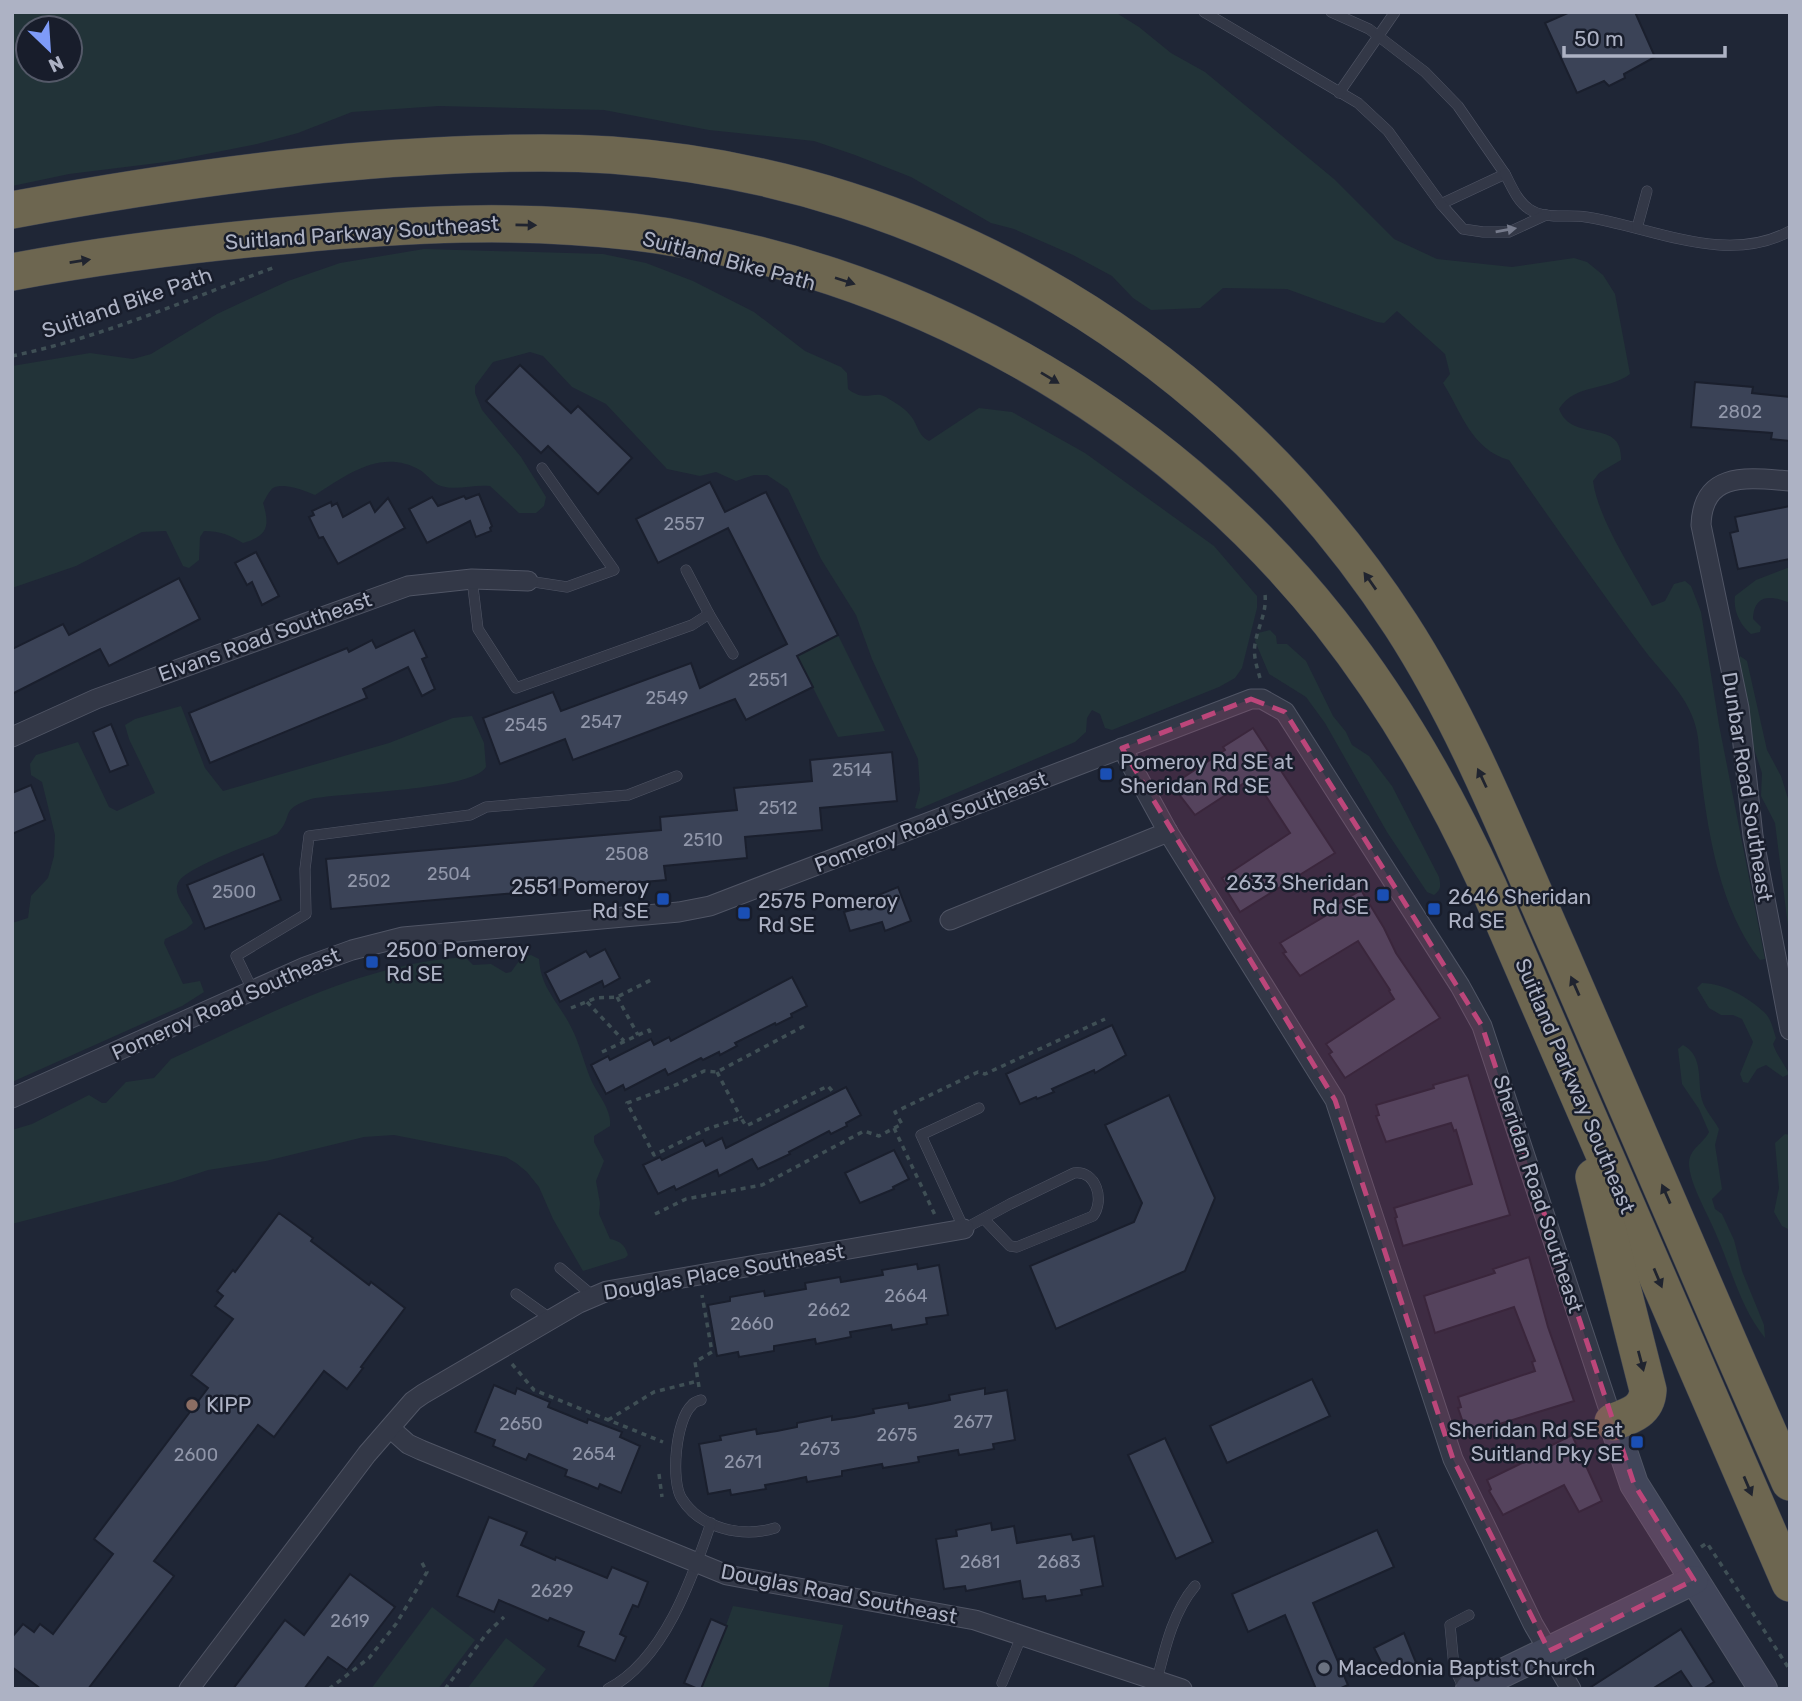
<svg xmlns="http://www.w3.org/2000/svg" width="1802" height="1701" font-family="Rubik,sans-serif">
  <rect width="100%" height="100%" fill="#1f2636"/>
  <g fill="#223338" fill-rule="evenodd">
    <path d="M12,12H1115L1139,27L1171,53L1205,72L1334,179L1394,239L1437,259L1512,267L1574,258L1587,262L1603,275L1615,294L1630,374C1608,391 1575,383 1559,409C1572,444 1623,417 1621,460L1599,473L1593,481C1598,519 1633,571 1652,606L1665,601L1674,584L1685,581L1691,586L1701,612L1719,725L1765,959L1760,960C1721,911 1708,835 1701,774C1699,756 1700,738 1694,721C1685,693 1659,670 1642,647C1597,586 1553,523 1509,460C1471,449 1462,413 1443,383L1450,374L1445,354L1397,311L1384,323L1377,322L1287,289L1223,288L1200,308L1151,310L1133,298L1112,276L1073,255L1014,229L991,223L911,177L855,155L814,141L709,130L604,110L439,106L352,112L298,133L257,144L166,162L69,174L12,186ZM70,28V70H28V28Z"/>
    <path d="M424,249L603,254L646,263L693,281L754,312L805,351L841,367L847,373L848,389C866,403 873,390 886,397C892,401 905,408 909,414C918,423 917,435 929,441L979,408L1012,412L1085,453L1214,546L1257,596V608L1242,668L1235,678L1219,687L1112,730L1105,728L1100,714L1092,710L1087,718L1086,732L1075,742L919,809L915,808L920,790L918,759L872,659L856,615L821,559L788,489L767,475H754L736,481L716,472L700,476L667,469L606,404L572,387L543,356L530,352L493,362L475,386V393L482,410L521,457L546,497L544,506L536,513H519L490,486C474,484 457,491 441,486C432,483 428,475 420,470C381,448 347,475 315,495C305,491 284,482 273,488C269,491 266,498 263,503C270,526 268,536 243,543C230,535 220,531 204,531L200,537L199,560L189,568L183,566L166,531L142,532L76,566L12,588V366L90,353L133,359L151,354L217,314L288,281L340,263Z"/>
    <path d="M1790,567V603C1771,595 1754,594 1753,619L1761,627L1760,632L1751,634C1740,625 1733,611 1735,596L1756,580Z"/>
    <path d="M1270,630L1276,636L1277,644H1287L1306,661L1333,716L1346,732L1352,745L1369,756L1392,786L1439,877C1441,886 1441,890 1434,895L1427,892L1387,832L1325,723L1306,697L1269,674L1255,641L1258,633Z"/>
    <polygon points="838,635 885,731 838,737 797,656"/>
    <polygon points="1740,656 1747,661 1767,750 1781,776 1790,805 1790,942 1775,823 1761,796 1762,773 1745,722 1736,668"/>
    <path d="M181,706L205,768L223,791L389,743L453,718L472,716L484,743L486,767C471,791 343,792 311,799C278,810 295,815 277,834C259,842 185,867 178,883C172,896 189,911 193,923L186,929L165,939L164,943L183,984L200,981L204,992L182,1006L12,1082V923L28,918L31,896L48,878L54,856L55,835L42,782L31,775L30,764L36,755L78,742L109,807L117,811L155,793L129,739L125,725L135,719Z"/>
    <path d="M531,955L539,959C541,989 558,1001 571,1027C580,1044 584,1064 592,1082C599,1096 612,1111 610,1126L594,1136V1142L604,1161L596,1181L600,1203L599,1214L610,1239C620,1241 625,1245 628,1255L625,1258L583,1271L553,1219L539,1187L527,1172L516,1163L506,1157L394,1135L364,1137L266,1161L208,1170L172,1182L12,1224V1130L32,1124L89,1095L102,1103H106L126,1082L154,1078L171,1059C266,1016 359,964 465,957L473,965L491,964L506,973L511,972L522,957Z"/>
    <path d="M1702,983C1723,983 1748,997 1764,1012C1771,1018 1773,1029 1776,1038L1773,1044C1776,1054 1784,1063 1789,1074L1783,1077L1766,1065L1757,1069L1748,1083L1743,1082L1740,1074L1753,1042L1742,1019L1733,1015H1721L1709,1008L1697,988Z"/>
    <path d="M1683,1045C1704,1056 1697,1081 1702,1100C1705,1110 1714,1120 1719,1129L1715,1145L1722,1189L1712,1199L1715,1209L1722,1214L1734,1240L1742,1271L1764,1325L1765,1338C1740,1307 1732,1270 1716,1234C1708,1214 1689,1183 1689,1163C1690,1148 1703,1144 1709,1132L1699,1109L1682,1084L1678,1049Z"/>
    <polygon points="1785,1134 1790,1135 1790,1230 1782,1226 1774,1212 1779,1188 1775,1143"/>
    <polygon points="733,1606 843,1625 828,1689 701,1689 713,1662"/>
    <polygon points="432,1607 475,1640 438,1689 371,1689"/>
    <polygon points="506,1638 546,1669 531,1689 467,1689"/>
  </g>
  <g fill="#3b4357" stroke="#1a1f2d" stroke-width="2">
    <polygon points="1570,12 1635,12 1655,57 1624,74 1625,78 1609,86 1604,81 1577,93 1545,23"/>
    <polygon points="520,365 571,413 578,406 632,458 598,494 548,446 541,453 486,401"/>
    <polygon points="1695,382 1753,387 1752,393 1790,397 1790,441 1771,439 1772,433 1691,427"/>
    <polygon points="710,482 725,512 766,492 838,635 797,656 813,687 746,720 735,699 573,760 565,739 500,764 483,718 553,692 561,711 691,663 700,688 787,644 728,528 658,563 636,519"/>
    <polygon points="479,494 492,526 490,528 491,531 476,537 470,521 427,543 409,509 432,497 438,506 464,496 466,499"/>
    <polygon points="388,498 405,528 338,564 323,537 319,538 309,517 314,515 312,511 331,502 332,506 337,503 343,517 370,502 375,512"/>
    <polygon points="1790,506 1790,559 1738,569 1730,533 1738,531 1735,517"/>
    <polygon points="256,552 279,596 262,605 252,582 247,585 235,563"/>
    <polygon points="179,578 200,619 109,666 100,649 12,694 12,649 63,624 69,635"/>
    <polygon points="414,630 427,657 422,659 435,689 422,696 408,667 363,689 367,698 210,763 189,713 347,648 349,652 372,640 376,648"/>
    <polygon points="111,724 128,765 110,772 93,732"/>
    <polygon points="1253,728 1335,853 1240,912 1225,888 1227,886 1222,878 1290,833 1258,784 1256,785 1252,778 1195,815 1178,793 1180,791 1175,783 1225,750 1223,747"/>
    <polygon points="892,752 897,801 820,808 822,830 745,837 747,858 664,866 666,880 331,909 326,859 661,830 660,817 737,810 734,788 812,781 810,760"/>
    <polygon points="31,785 45,820 12,834 12,793"/>
    <polygon points="263,854 281,900 205,929 187,885"/>
    <polygon points="898,887 911,921 885,931 882,922 850,931 844,912 873,904 871,898"/>
    <polygon points="1361,890 1384,928 1396,953 1440,1018 1345,1078 1329,1054 1332,1052 1326,1044 1394,999 1389,991 1390,990 1358,941 1300,976 1283,953 1286,952 1280,943 1332,912 1330,909"/>
    <polygon points="605,949 620,978 604,987 602,981 560,1002 545,973 586,951 590,957"/>
    <polygon points="792,977 807,1006 791,1014 792,1017 776,1025 775,1023 735,1043 737,1046 720,1055 719,1052 703,1060 701,1058 668,1075 665,1069 625,1090 623,1085 606,1094 591,1065 608,1056 610,1060 651,1039 654,1045 669,1037 671,1041"/>
    <polygon points="1112,1025 1126,1055 1095,1073 1094,1070 1052,1089 1054,1092 1037,1099 1036,1097 1020,1104 1006,1074"/>
    <polygon points="1468,1075 1510,1215 1403,1246 1395,1218 1397,1217 1394,1208 1472,1184 1456,1130 1454,1131 1451,1123 1386,1142 1376,1116 1379,1115 1376,1105 1434,1088 1433,1085"/>
    <polygon points="846,1087 861,1115 846,1123 847,1126 831,1134 829,1131 789,1152 790,1154 758,1169 752,1159 719,1176 717,1170 676,1190 674,1186 658,1194 643,1165 660,1157 662,1160 703,1140 706,1146 722,1138 726,1148"/>
    <polygon points="1169,1095 1215,1198 1185,1271 1056,1329 1030,1266 1134,1222 1142,1203 1105,1125"/>
    <polygon points="894,1150 909,1179 893,1187 894,1189 860,1203 845,1173"/>
    <polygon points="279,1213 313,1238 311,1241 369,1285 371,1282 405,1308 361,1367 363,1368 347,1389 324,1371 274,1437 258,1425 154,1561 174,1576 88,1689 41,1689 12,1667 12,1637 23,1624 34,1632 40,1624 53,1634 113,1554 94,1539 208,1388 191,1375 233,1319 215,1306 223,1296 217,1291 233,1270 235,1272"/>
    <polygon points="1529,1257 1548,1327 1574,1401 1467,1434 1458,1408 1461,1407 1458,1397 1535,1371 1532,1362 1535,1361 1514,1307 1435,1333 1424,1296 1495,1273 1493,1269"/>
    <polygon points="917,1264 918,1269 939,1265 948,1315 926,1318 927,1324 892,1330 891,1325 850,1332 851,1337 816,1344 815,1339 774,1346 774,1351 739,1357 738,1352 717,1356 708,1305 730,1301 730,1297 764,1291 765,1296 806,1289 805,1283 840,1277 841,1282 883,1275 882,1270"/>
    <polygon points="1312,1379 1330,1416 1227,1463 1210,1426"/>
    <polygon points="494,1385 515,1394 517,1388 550,1402 548,1407 568,1415 587,1423 588,1419 622,1432 620,1437 640,1446 621,1493 600,1484 598,1489 584,1483 565,1476 567,1470 529,1454 526,1460 493,1446 495,1440 475,1432"/>
    <polygon points="985,1388 985,1394 1007,1390 1015,1440 993,1444 994,1449 959,1455 958,1450 918,1457 919,1462 883,1468 882,1464 842,1471 842,1476 807,1482 806,1477 787,1481 765,1485 766,1489 731,1495 730,1490 708,1494 699,1444 721,1440 720,1436 756,1429 757,1434 777,1431 797,1427 797,1423 832,1416 832,1420 854,1417 874,1413 873,1409 908,1403 909,1408 931,1404 950,1400 949,1395"/>
    <polygon points="1572,1435 1602,1501 1579,1512 1564,1485 1503,1515 1489,1491 1491,1489 1487,1480 1541,1454 1540,1451"/>
    <polygon points="1165,1438 1213,1542 1176,1559 1128,1455"/>
    <polygon points="489,1517 527,1532 521,1545 555,1560 556,1557 607,1578 612,1567 648,1582 638,1607 633,1605 620,1634 626,1637 615,1661 578,1646 584,1632 550,1618 548,1621 499,1600 494,1612 457,1596"/>
    <polygon points="991,1523 992,1530 1014,1526 1017,1543 1071,1534 1073,1540 1094,1536 1103,1586 1081,1590 1082,1595 1046,1601 1045,1596 1023,1599 1020,1581 966,1591 965,1586 944,1589 936,1539 957,1536 956,1530"/>
    <polygon points="1377,1530 1394,1567 1313,1603 1348,1685 1339,1689 1316,1689 1285,1615 1248,1632 1232,1594"/>
    <polygon points="350,1574 395,1607 347,1670 328,1657 304,1689 233,1689 285,1620 304,1635"/>
    <polygon points="711,1619 727,1626 701,1689 698,1689 684,1683"/>
    <polygon points="1681,1629 1714,1682 1703,1689 1693,1689 1681,1671 1652,1689 1588,1689"/>
    <polygon points="1404,1633 1417,1665 1391,1677 1388,1671 1386,1672 1374,1648"/>
  </g>
  <g fill="none" stroke-linecap="round" stroke-linejoin="round">
    <defs>
      <g id="lane">
        <polyline points="1204,12 1358,103 1388,131 1441,204 1505,174 1458,106 1425,72 1369,29 1331,12"/>
        <polyline points="1339,93 1395,12"/>
        <path d="M1505,174C1511,185 1517,201 1529,209C1545,220 1568,214 1586,217C1652,227 1726,266 1790,231"/>
        <polyline points="1441,204 1463,229 1483,232 1509,232 1546,215"/>
        <polyline points="1637,228 1647,191"/>
        <polyline points="686,570 709,614"/>
        <polyline points="472,579 478,629 516,688 692,625 709,614 733,654"/>
        <polyline points="528,581 567,587 614,570 542,468"/>
        <polyline points="253,991 236,956 306,914 305,869 309,836 470,815 486,807 628,795 677,776"/>
        <path d="M979,1108L921,1135L964,1229L1010,1204L1074,1173C1096,1170 1105,1200 1093,1216L1017,1247L1010,1246L984,1219"/>
        <polyline points="560,1268 593,1296"/>
        <polyline points="516,1294 551,1319"/>
        <path d="M701,1400C698,1401 694,1402 692,1405C676,1419 670,1481 682,1499C701,1529 743,1538 775,1528"/>
        <path d="M1157,1680C1165,1648 1173,1612 1195,1586"/>
        <polyline points="1002,1683 1022,1635"/>
        <path d="M608,1689C664,1660 692,1579 711,1523"/>
        <polyline points="1464,1689 1454,1667 1450,1625 1469,1615"/>
      </g>
      <g id="street">
        <path d="M1790,481C1749,478 1703,470 1701,525L1739,708L1753,836L1790,1030"/>
        <polyline points="12,737 96,699 408,586 472,579 528,581"/>
        <polyline points="1122,748 1168,832 1335,1100 1453,1459 1533,1624 1571,1689"/>
        <polyline points="950,920 1168,832"/>
        <polyline points="12,1098 305,967 352,950 403,937 679,912 710,906 1251,699 1262,699 1285,712 1460,986 1482,1026 1613,1422"/>
        <polyline points="390,1428 408,1444 421,1450 727,1575 975,1620 1182,1689"/>
        <polyline points="189,1689 367,1454 413,1401 423,1394 579,1303 607,1291 964,1229"/>
      </g>
      <g id="secondary">
        <polyline points="1613,1422 1634,1484 1763,1689"/>
        <polyline points="1470,1689 1694,1580"/>
      </g>
      <g id="highway">
        <path d="M12,210C152,184 293,163 435,156C494,153 552,151 611,155C935,178 1225,354 1401,625C1467,727 1511,842 1560,952C1637,1129 1712,1306 1790,1482"/>
        <path d="M12,272C104,255 198,243 291,235C405,224 520,218 634,232C903,264 1162,410 1330,622C1394,703 1445,792 1488,886L1790,1583"/>
        <path d="M1594,1177L1648,1390C1647,1411 1630,1416 1613,1422"/>
      </g>
    </defs>
    <use href="#lane" stroke="#505565" stroke-width="11"/>
    <use href="#street" stroke="#505565" stroke-width="21"/>
    <use href="#secondary" stroke="#505565" stroke-width="30"/>
    <use href="#highway" stroke="#3d4251" stroke-width="38"/>
    <g stroke="#3f4f55" stroke-width="3.5" stroke-dasharray="5 5" stroke-linecap="butt">
      <path d="M12,356C103,337 189,299 275,267"/>
      <path d="M1260,678C1257,667 1253,656 1255,644C1258,626 1267,613 1265,594"/>
      <polyline points="617,997 638,1035"/>
      <polyline points="587,1002 624,1041"/>
      <polyline points="571,1008 596,998 617,997 651,980"/>
      <polyline points="804,1026 717,1072 704,1071 678,1084 627,1103 654,1155 707,1129 741,1118 746,1126 828,1086 834,1093"/>
      <polyline points="602,1052 649,1030 652,1037"/>
      <polyline points="717,1072 741,1118"/>
      <polyline points="894,1128 935,1215"/>
      <polyline points="655,1214 686,1199 762,1185 864,1131 879,1136 902,1124 895,1112 978,1072 985,1074 1105,1019"/>
      <polyline points="512,1364 534,1390 663,1442"/>
      <polyline points="699,1387 695,1362 712,1352 702,1295"/>
      <polyline points="608,1420 654,1392 698,1381"/>
      <polyline points="659,1474 662,1497"/>
      <polyline points="1701,1547 1707,1543 1790,1670"/>
      <polyline points="329,1689 369,1658 396,1624 427,1572 421,1561"/>
      <polyline points="445,1689 487,1633 504,1617"/>
    </g>
    <use href="#lane" stroke="#333847" stroke-width="10"/>
    <use href="#street" stroke="#333847" stroke-width="19"/>
    <use href="#secondary" stroke="#41465a" stroke-width="28"/>
    <use href="#highway" stroke="#6d6650" stroke-width="37"/>
  </g>
  <defs><path id="oneway-solid" d="M-6-.8H1V-3.2L6.5 0L1 3.2V.8H-6Z" transform="scale(1.75)"/></defs>
  <g fill="#20242f">
    <use href="#oneway-solid" transform="translate(526 225) rotate(1)"/>
    <use href="#oneway-solid" transform="translate(80 261) rotate(-9)"/>
    <use href="#oneway-solid" transform="translate(845 281) rotate(18)"/>
    <use href="#oneway-solid" transform="translate(1050 378) rotate(31)"/>
    <use href="#oneway-solid" transform="translate(1370 581) rotate(-125)"/>
    <use href="#oneway-solid" transform="translate(1482 778) rotate(-115)"/>
    <use href="#oneway-solid" transform="translate(1575 986) rotate(-114)"/>
    <use href="#oneway-solid" transform="translate(1666 1194) rotate(-114)"/>
    <use href="#oneway-solid" transform="translate(1658 1278) rotate(67)"/>
    <use href="#oneway-solid" transform="translate(1641 1361) rotate(75)"/>
    <use href="#oneway-solid" transform="translate(1748 1486) rotate(67)"/>
  </g>
  <use fill="#767b8c" href="#oneway-solid" transform="translate(1506 230) rotate(-10)"/>
  <path fill="#bc467a" fill-opacity="0.2" stroke="#bc467a" stroke-width="5" stroke-dasharray="14 9" stroke-linejoin="round" d="M1251,699L1285,712L1482,1026L1634,1484L1694,1580L1549,1651L1453,1459L1335,1100L1122,748Z"/>
  <g fill="#1a4fb4" stroke="#181d2b" stroke-width="2.5">
    <rect x="1099" y="767" width="14" height="14" rx="3.5"/>
    <rect x="1376" y="888" width="14" height="14" rx="3.5"/>
    <rect x="656" y="892" width="14" height="14" rx="3.5"/>
    <rect x="1427" y="902" width="14" height="14" rx="3.5"/>
    <rect x="737" y="906" width="14" height="14" rx="3.5"/>
    <rect x="365" y="955" width="14" height="14" rx="3.5"/>
    <rect x="1630" y="1435" width="14" height="14" rx="3.5"/>
  </g>
  <circle fill="#8d6e63" stroke="#181d2b" stroke-width="2.5" cx="192" cy="1405" r="7"/>
  <circle fill="#6b7280" stroke="#181d2b" stroke-width="2.5" cx="1324" cy="1668" r="7"/>
  <g text-anchor="middle" stroke-width="5" stroke-linejoin="round" paint-order="stroke">
    <g font-size="18" fill="#9096a9">
      <text x="1740" y="418">2802</text>
      <text x="684" y="530">2557</text>
      <text x="768" y="686">2551</text>
      <text x="667" y="704">2549</text>
      <text x="601" y="728">2547</text>
      <text x="526" y="731">2545</text>
      <text x="852" y="776">2514</text>
      <text x="778" y="814">2512</text>
      <text x="703" y="846">2510</text>
      <text x="627" y="860">2508</text>
      <text x="449" y="880">2504</text>
      <text x="369" y="887">2502</text>
      <text x="234" y="898">2500</text>
      <text x="906" y="1302">2664</text>
      <text x="829" y="1316">2662</text>
      <text x="752" y="1330">2660</text>
      <text x="973" y="1428">2677</text>
      <text x="521" y="1430">2650</text>
      <text x="897" y="1441">2675</text>
      <text x="820" y="1455">2673</text>
      <text x="594" y="1460">2654</text>
      <text x="196" y="1461">2600</text>
      <text x="743" y="1468">2671</text>
      <text x="980" y="1568">2681</text>
      <text x="1059" y="1568">2683</text>
      <text x="552" y="1597">2629</text>
      <text x="350" y="1627">2619</text>
    </g>
    <g font-size="21" fill="#adb2c4" stroke="#181d2b">
      <text transform="translate(362 233) rotate(-4)" y="7">Suitland Parkway Southeast</text>
      <text transform="translate(729 261) rotate(15)" y="7">Suitland Bike Path</text>
      <text transform="translate(127 303) rotate(-19)" y="7">Suitland Bike Path</text>
      <text transform="translate(265 637) rotate(-20)" y="7">Elvans Road Southeast</text>
      <text transform="translate(1747 787) rotate(81)" y="7">Dunbar Road Southeast</text>
      <text transform="translate(931 822) rotate(-21)" y="7">Pomeroy Road Southeast</text>
      <text transform="translate(226 1004) rotate(-24)" y="7">Pomeroy Road Southeast</text>
      <text transform="translate(1575 1086) rotate(67)" y="7">Suitland Parkway Southeast</text>
      <text transform="translate(1538 1194) rotate(72)" y="7">Sheridan Road Southeast</text>
      <text transform="translate(724 1272) rotate(-10)" y="7">Douglas Place Southeast</text>
      <text transform="translate(839 1594) rotate(11)" y="7">Douglas Road Southeast</text>
    </g>
    <g font-size="21" fill="#adb2c4" stroke="#181d2b" text-anchor="start">
      <text x="1120" y="769">Pomeroy Rd SE at<tspan x="1120" dy="24">Sheridan Rd SE</tspan></text>
      <text x="1369" y="890" text-anchor="end">2633 Sheridan<tspan x="1369" dy="24">Rd SE</tspan></text>
      <text x="649" y="894" text-anchor="end">2551 Pomeroy<tspan x="649" dy="24">Rd SE</tspan></text>
      <text x="1448" y="904">2646 Sheridan<tspan x="1448" dy="24">Rd SE</tspan></text>
      <text x="758" y="908">2575 Pomeroy<tspan x="758" dy="24">Rd SE</tspan></text>
      <text x="386" y="957">2500 Pomeroy<tspan x="386" dy="24">Rd SE</tspan></text>
      <text x="206" y="1412">KIPP</text>
      <text x="1623" y="1437" text-anchor="end">Sheridan Rd SE at<tspan x="1623" dy="24">Suitland Pky SE</tspan></text>
      <text x="1338" y="1675">Macedonia Baptist Church</text>
    </g>
  </g>
  <rect width="1802" height="1701" fill="none" stroke="#adb2c4" stroke-width="28"/>
  <g transform="translate(49 49) rotate(155)"><circle r="33" fill="#181d2b" stroke="#545968" stroke-width="2"/>
  <path d="M0-5L12 26L0 18L-12 26Z" fill="#7e9bf8"/>
  <text y="-10" font-size="19" font-weight="bold" text-anchor="middle" fill="#adb2c4">N</text>
  </g>
  <path d="M1564 46v10h161v-10" fill="none" stroke="#adb2c4" stroke-width="3.5"/>
  <text x="1574" y="46" font-size="21" fill="#adb2c4" stroke="#181d2b" stroke-width="5" paint-order="stroke">50 m</text>
</svg>
